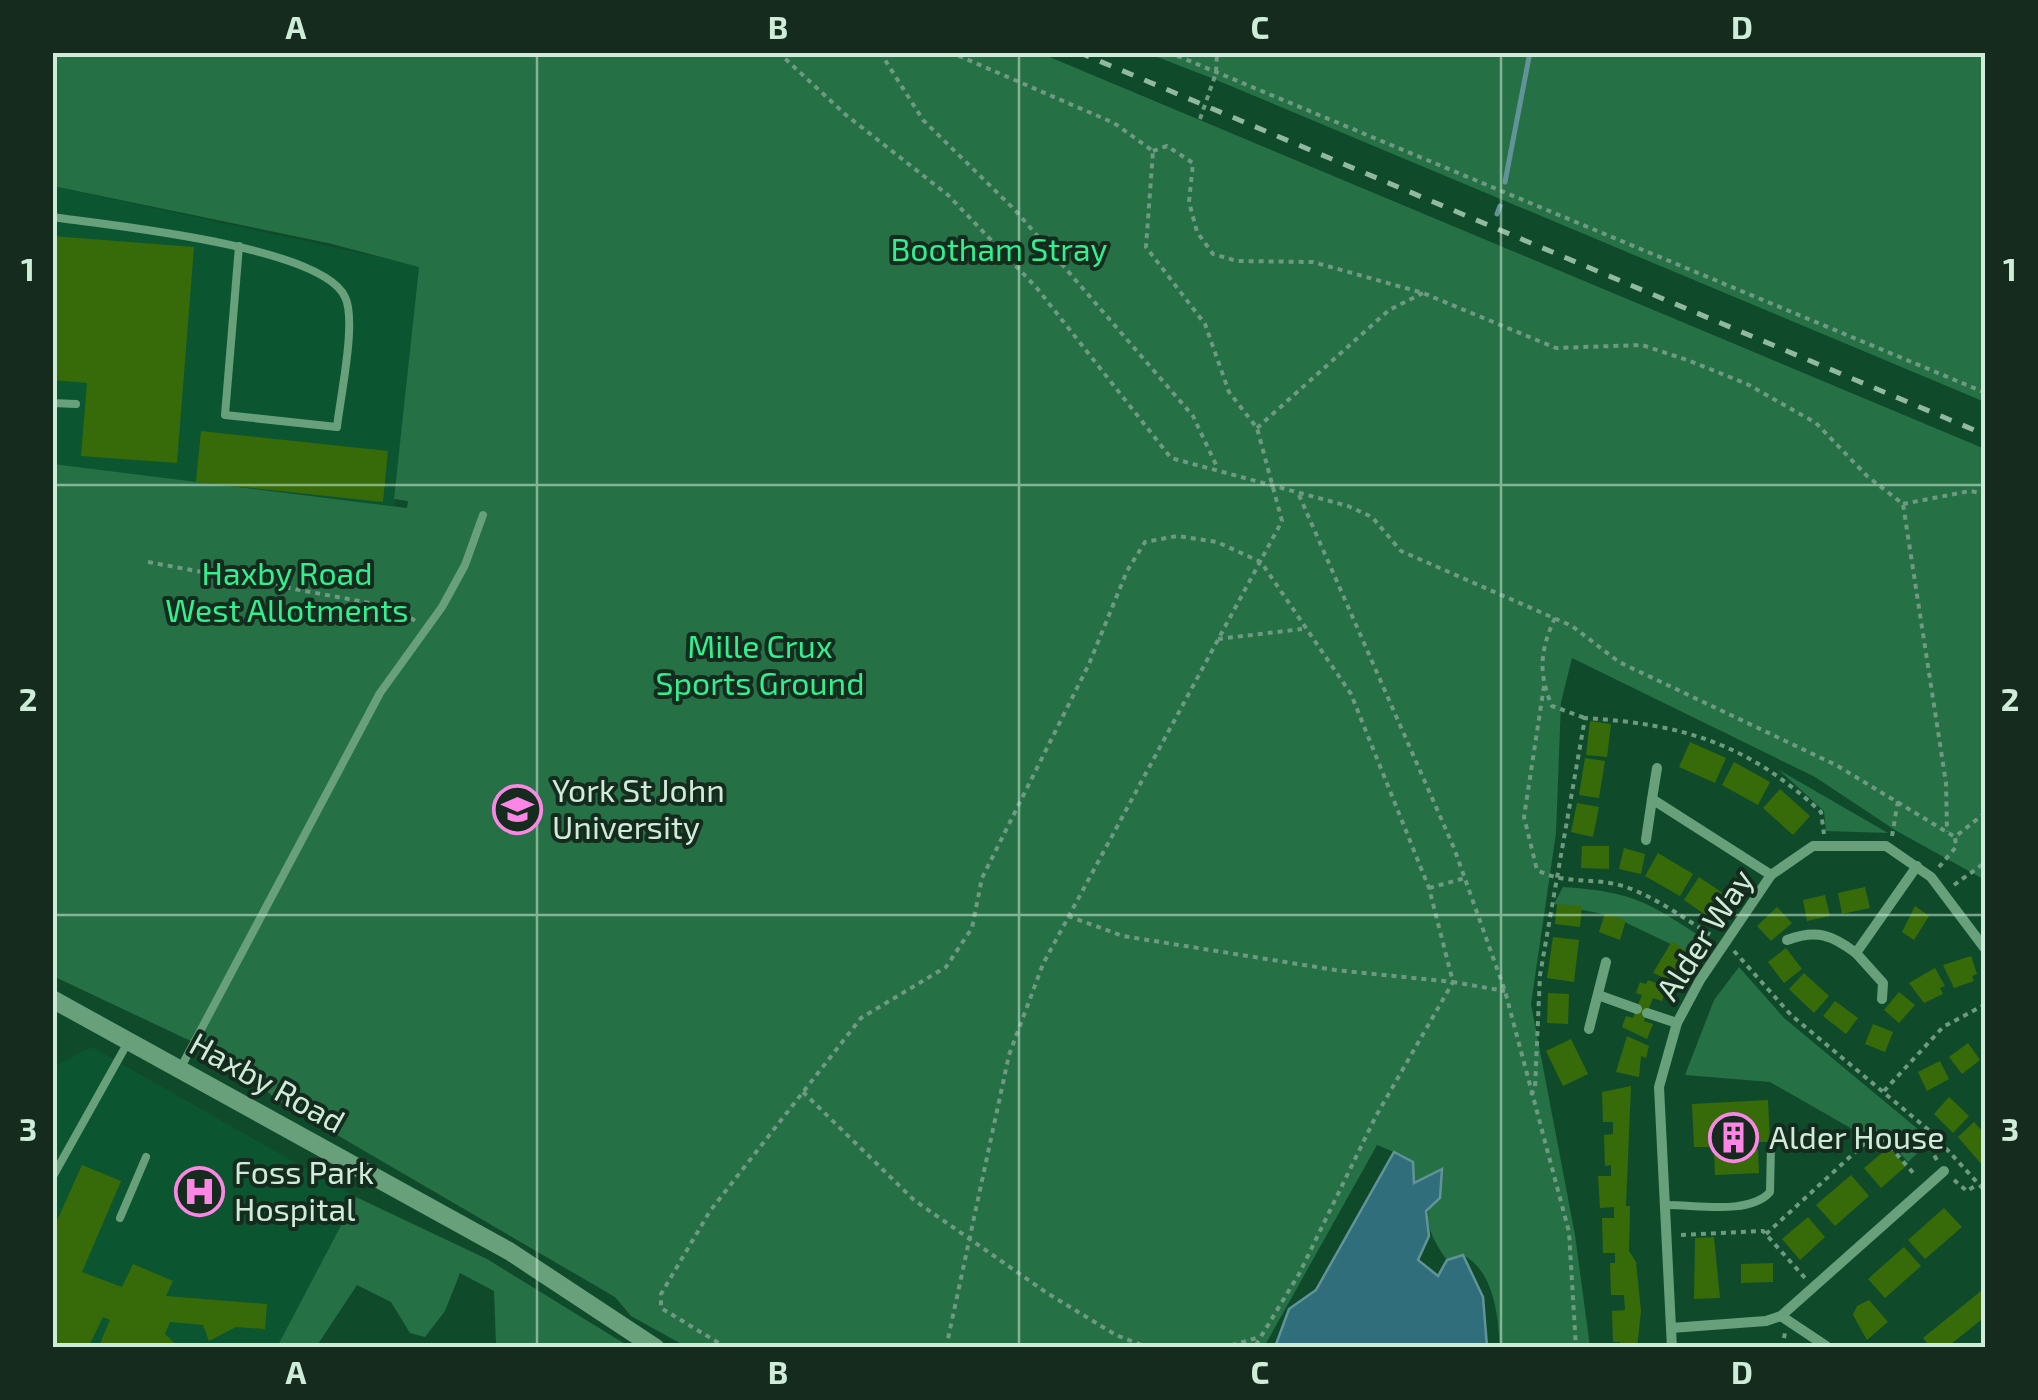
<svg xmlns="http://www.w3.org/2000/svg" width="2038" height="1400" font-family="'Exo 2',sans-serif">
  <rect width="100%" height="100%" fill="#0f4b2b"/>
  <g fill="#0c5531">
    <polygon points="53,186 419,266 394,506 53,464"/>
    <polygon points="92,1047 356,1197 277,1347 53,1348 53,1067"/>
  </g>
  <g fill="#267046">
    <path d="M53,53H1040L1985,449V880L1895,830L1815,777L1572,658L1561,702L1556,833L1531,1004L1575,1235L1590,1347H1500C1498,1315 1494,1271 1463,1255L1447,1260C1420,1223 1426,1211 1440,1170L1413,1184L1394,1152L1377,1145L1264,1347H687L631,1316L615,1297L277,1100L231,1060L53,976V464L407,508L408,501L394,499L419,267L328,243L53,186Z"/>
    <polygon points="1147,53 1985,53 1985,402 1214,79"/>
    <polygon points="1779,770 1888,833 1826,831 1824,811"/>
    <path d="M1563,887C1636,892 1649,903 1709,942L1700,958L1612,916L1554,904Z"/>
    <polygon points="1739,967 1784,1018 1931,1140 1908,1162 1878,1129 1868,1138 1770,1082 1685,1075 1714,1000"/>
    <polygon points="356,1197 487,1259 630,1347 491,1347 496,1344 494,1291 460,1273 445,1311 425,1337 410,1333 391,1302 357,1285 316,1347 277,1347"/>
  </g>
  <polygon fill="#306e7c" stroke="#609498" stroke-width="2.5" points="1394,1152 1413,1162 1414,1183 1442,1169 1440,1198 1426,1211 1429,1236 1418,1260 1438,1276 1447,1260 1463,1255 1483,1297 1487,1347 1275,1347 1289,1309 1316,1290"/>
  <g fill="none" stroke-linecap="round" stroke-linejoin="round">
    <g stroke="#609498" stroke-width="5">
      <polyline points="1505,182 1530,52"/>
      <polyline points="1497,214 1500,206"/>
    </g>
  </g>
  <g fill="#376b09">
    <polygon points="52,236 194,247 177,463 81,456 87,383 52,380"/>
    <polygon points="201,431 388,451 383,502 196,482"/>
    <polygon points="1590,721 1611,724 1607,757 1586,755"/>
    <polygon points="1690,742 1726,758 1715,783 1679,767"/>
    <polygon points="1585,758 1605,761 1599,798 1579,795"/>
    <polygon points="1734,762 1770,782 1758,805 1722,785"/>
    <polygon points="1780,789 1810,816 1793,835 1763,808"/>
    <polygon points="1577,803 1599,807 1593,837 1571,832"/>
    <polygon points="1582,846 1609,846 1609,869 1581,868"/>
    <polygon points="1624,848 1645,854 1641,874 1619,869"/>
    <polygon points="1658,853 1693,874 1680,896 1645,876"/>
    <polygon points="1699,877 1733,900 1717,923 1684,900"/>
    <polygon points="1865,887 1870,908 1842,914 1838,893"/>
    <polygon points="1825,895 1830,916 1807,921 1803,900"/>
    <polygon points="1557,904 1582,906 1580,927 1555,924"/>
    <polygon points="1915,906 1929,916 1914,940 1902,932"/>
    <polygon points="1777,907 1792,923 1771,941 1757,926"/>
    <polygon points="1605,913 1626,920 1620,940 1599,932"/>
    <polygon points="1553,937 1579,940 1574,982 1547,978"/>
    <polygon points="1672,941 1692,954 1686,965 1681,963 1676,983 1653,973"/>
    <polygon points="1786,948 1802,969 1784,983 1768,962"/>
    <polygon points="1971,956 1977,974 1972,976 1974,981 1954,988 1943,965"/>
    <polygon points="1935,968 1945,986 1940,988 1943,994 1924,1003 1909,983"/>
    <polygon points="1804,973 1829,996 1814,1013 1789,989"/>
    <polygon points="1648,980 1667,987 1662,1001 1653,998 1647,1013 1644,1021 1653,1024 1647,1039 1622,1027 1626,1016 1633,1018 1642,995 1636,993 1640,982 1646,984"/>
    <polygon points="1899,992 1915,1005 1899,1023 1884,1010"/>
    <polygon points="1548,993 1569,994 1568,1024 1547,1023"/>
    <polygon points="1835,1001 1858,1018 1846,1034 1823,1016"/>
    <polygon points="1873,1024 1893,1032 1885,1052 1865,1044"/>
    <polygon points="1627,1036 1649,1046 1646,1058 1641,1056 1639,1077 1616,1072"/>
    <polygon points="1571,1039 1588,1074 1563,1086 1546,1051"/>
    <polygon points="1968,1043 1980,1060 1962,1074 1949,1057"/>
    <polygon points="1940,1061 1949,1079 1927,1091 1918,1072"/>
    <polygon points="1631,1086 1626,1206 1630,1206 1629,1251 1636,1262 1641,1311 1637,1348 1621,1348 1620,1342 1613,1342 1612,1311 1625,1310 1624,1295 1611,1295 1610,1263 1615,1263 1615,1253 1603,1253 1602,1218 1614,1218 1614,1207 1600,1208 1598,1176 1611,1176 1611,1165 1605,1166 1604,1135 1613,1134 1613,1122 1603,1122 1602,1092"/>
    <polygon points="1949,1097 1969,1116 1953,1133 1934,1114"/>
    <polygon points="1768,1100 1770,1142 1755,1142 1755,1136 1746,1136 1746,1150 1758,1149 1759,1173 1715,1175 1714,1151 1723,1151 1722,1137 1709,1138 1709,1147 1694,1147 1692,1104"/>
    <polygon points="1974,1122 1986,1135 1983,1166 1958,1137"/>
    <polygon points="1889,1147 1906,1166 1881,1188 1864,1168"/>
    <polygon points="82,1165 121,1181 82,1272 122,1287 133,1264 173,1281 166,1296 267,1304 265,1329 236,1327 209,1341 203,1325 170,1322 165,1334 180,1348 98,1348 110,1320 103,1317 88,1348 52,1348 52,1232"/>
    <polygon points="1851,1175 1869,1196 1835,1226 1816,1205"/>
    <polygon points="1944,1208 1962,1227 1925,1259 1908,1240"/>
    <polygon points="1808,1217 1825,1237 1800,1260 1782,1239"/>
    <polygon points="1714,1237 1720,1298 1694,1299 1695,1238"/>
    <polygon points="1904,1247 1921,1266 1885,1298 1868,1279"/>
    <polygon points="1773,1263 1773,1282 1741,1283 1741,1264"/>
    <polygon points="1986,1287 1986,1316 1946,1348 1931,1348 1923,1338"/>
    <polygon points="1869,1300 1888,1322 1867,1340 1853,1315 1857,1306"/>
  </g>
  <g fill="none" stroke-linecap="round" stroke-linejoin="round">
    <g stroke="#6d9a80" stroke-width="4" stroke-dasharray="5 5" stroke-linecap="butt">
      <polyline points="778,52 846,115 948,195 1036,287 1171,458 1348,506 1372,517 1401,551 1572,626 1619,662 1836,765 1955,837"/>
      <polyline points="880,52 923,120 1015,210 1193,416 1218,469"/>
      <polyline points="1168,52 1986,393"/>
      <polyline points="1200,119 1216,73 1217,52"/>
      <polyline points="1153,151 1167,146 1193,163 1189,202 1197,232 1213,254 1237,261 1313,262 1423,293 1556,348 1642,345 1690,361 1747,384 1816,423 1867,476 1903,504 1946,783 1947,832"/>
      <polyline points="1257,428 1389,310 1423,293"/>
      <polyline points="1299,495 1454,848 1505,991 1569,1232 1576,1348"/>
      <polyline points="1903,504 1970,491 1986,494"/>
      <polyline points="148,562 370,603 400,610 415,621"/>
      <path d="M1555,618C1540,650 1538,673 1552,706L1585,718"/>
      <polyline points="1218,639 1302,629"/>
      <path d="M1544,686L1524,817L1537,870C1565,885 1593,877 1623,886C1656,897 1685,919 1714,937"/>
      <polyline points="1892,836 1898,801"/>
      <polyline points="1939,867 1956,847 1955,837 1986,812"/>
      <polyline points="1954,885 1986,862"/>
      <polyline points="1429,888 1465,878"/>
      <polyline points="1068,916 1123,936 1335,970 1453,982 1376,1116 1299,1274 1254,1348"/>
      <polyline points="1734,951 1791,1015 1931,1132 1986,1192"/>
      <polyline points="1884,1091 1943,1027 1986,1004"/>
      <polyline points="803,1092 914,1200 1047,1293 1116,1335 1149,1348"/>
      <path d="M1531,1095L1535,1088L1540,975L1585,718C1684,724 1748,744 1821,812L1824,834"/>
      <polyline points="1938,1140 1930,1148 1938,1162"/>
      <polyline points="1954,1180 1967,1191 1978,1184"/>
      <polyline points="1766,1234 1877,1132 1916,1176"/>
      <polyline points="1681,1235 1763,1231 1805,1278"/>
      <polyline points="727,1348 661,1308 661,1294 710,1211 861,1018 946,967 972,928 982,878 1089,664 1127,571 1145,542 1177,536 1217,542 1261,562 1351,694 1429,888 1453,982 1505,991"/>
      <polyline points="946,1348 1009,1055 1043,964 1282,521 1257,428 1229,392 1205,324 1146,247 1153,151 1114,123 950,52"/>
      <polyline points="1222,1348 1260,1337"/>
      <polyline points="1782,1348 1785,1333"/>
    </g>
    <g stroke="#67a07b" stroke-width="8">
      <path d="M52,217C109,225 322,246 345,297C357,321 340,398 337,427L225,415L239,246"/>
      <polyline points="52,403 76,404"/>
      <polyline points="180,1069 380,693 442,607 465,565 483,515"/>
      <polyline points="52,1178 127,1044"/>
      <path d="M1664,1205C1693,1204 1749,1216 1770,1192L1771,1146"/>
      <polyline points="120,1218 146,1157"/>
    </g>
    <g stroke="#67a07b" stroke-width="10">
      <polyline points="1657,768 1652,799 1771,875"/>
      <polyline points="1646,840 1652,799"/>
      <path d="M1787,940C1817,929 1832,935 1856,953"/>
      <polyline points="1598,995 1637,1009"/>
      <polyline points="1882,999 1883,983 1856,953 1917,866"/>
      <polyline points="1647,1013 1677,1023"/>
      <polyline points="1589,1029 1606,962"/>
      <polyline points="1781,1316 1826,1346"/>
      <polyline points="1671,1328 1766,1321 1781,1316 1944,1171"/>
      <polyline points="1672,1348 1659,1087 1677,1023 1700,980 1771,875 1813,846 1886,846 1931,877 1986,950"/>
    </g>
    <polyline stroke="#67a07b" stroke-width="18" points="52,999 509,1251 656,1348"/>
    <polyline stroke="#91b8a0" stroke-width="5" stroke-dasharray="12 12" stroke-linecap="butt" points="1078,52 1986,435"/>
  </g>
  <path fill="none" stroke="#cfecd8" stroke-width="2.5" stroke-opacity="0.55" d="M537,52V1348M1019,52V1348M1501,52V1348M52,485H1986M52,915H1986"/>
  <defs>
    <symbol id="university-ring" viewBox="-11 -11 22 22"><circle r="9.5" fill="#142b1d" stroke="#fb86e5" stroke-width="1.5"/><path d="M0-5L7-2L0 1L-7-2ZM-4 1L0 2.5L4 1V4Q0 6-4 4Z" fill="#fb86e5"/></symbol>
    <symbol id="building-ring" viewBox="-11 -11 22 22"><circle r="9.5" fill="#142b1d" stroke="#fb86e5" stroke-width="1.5"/><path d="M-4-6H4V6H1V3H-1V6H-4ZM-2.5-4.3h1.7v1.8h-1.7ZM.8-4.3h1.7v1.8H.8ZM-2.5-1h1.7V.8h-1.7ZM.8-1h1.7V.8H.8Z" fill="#fb86e5"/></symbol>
    <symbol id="hospital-ring" viewBox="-11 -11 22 22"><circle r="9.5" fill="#142b1d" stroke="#fb86e5" stroke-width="1.5"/><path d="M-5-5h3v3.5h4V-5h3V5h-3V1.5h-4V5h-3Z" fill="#fb86e5"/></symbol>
  </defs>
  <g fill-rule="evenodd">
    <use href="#university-ring" x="490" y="782" width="55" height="55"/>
    <use href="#building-ring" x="1706" y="1110" width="55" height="55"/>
    <use href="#hospital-ring" x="172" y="1164" width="55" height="55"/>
  </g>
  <g text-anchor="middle" stroke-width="8" stroke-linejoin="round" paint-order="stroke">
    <g font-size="32" fill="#32ef90" stroke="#142b1d">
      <text x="999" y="261">Bootham Stray</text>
      <text x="287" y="585">Haxby Road<tspan x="287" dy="37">West Allotments</tspan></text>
      <text x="760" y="658">Mille Crux<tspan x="760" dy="37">Sports Ground</tspan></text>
    </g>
    <g font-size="32" fill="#cfecd8" stroke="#142b1d" text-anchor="start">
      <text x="552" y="802">York St John<tspan x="552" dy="37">University</tspan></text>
      <text x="1769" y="1149">Alder House</text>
      <text x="234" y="1184">Foss Park<tspan x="234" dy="37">Hospital</tspan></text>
    </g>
    <g font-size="32" fill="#cfecd8" stroke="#142b1d">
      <text transform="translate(1705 935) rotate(-57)" y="11">Alder Way</text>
      <text transform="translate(267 1083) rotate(29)" y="11">Haxby Road</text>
    </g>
  </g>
  <rect width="2038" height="1400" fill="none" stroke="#142b1d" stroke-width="110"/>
  <rect x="55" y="55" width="1928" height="1290" fill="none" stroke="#cfecd8" stroke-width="4"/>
  <g font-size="32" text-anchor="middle" font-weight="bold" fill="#cfecd8">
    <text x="296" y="39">A</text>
    <text x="778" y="39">B</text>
    <text x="1260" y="39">C</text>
    <text x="1742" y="39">D</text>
    <text x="28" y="281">1</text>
    <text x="2010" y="281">1</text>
    <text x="28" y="711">2</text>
    <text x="2010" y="711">2</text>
    <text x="28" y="1141">3</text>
    <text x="2010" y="1141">3</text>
    <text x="296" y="1384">A</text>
    <text x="778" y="1384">B</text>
    <text x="1260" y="1384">C</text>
    <text x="1742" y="1384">D</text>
  </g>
</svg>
